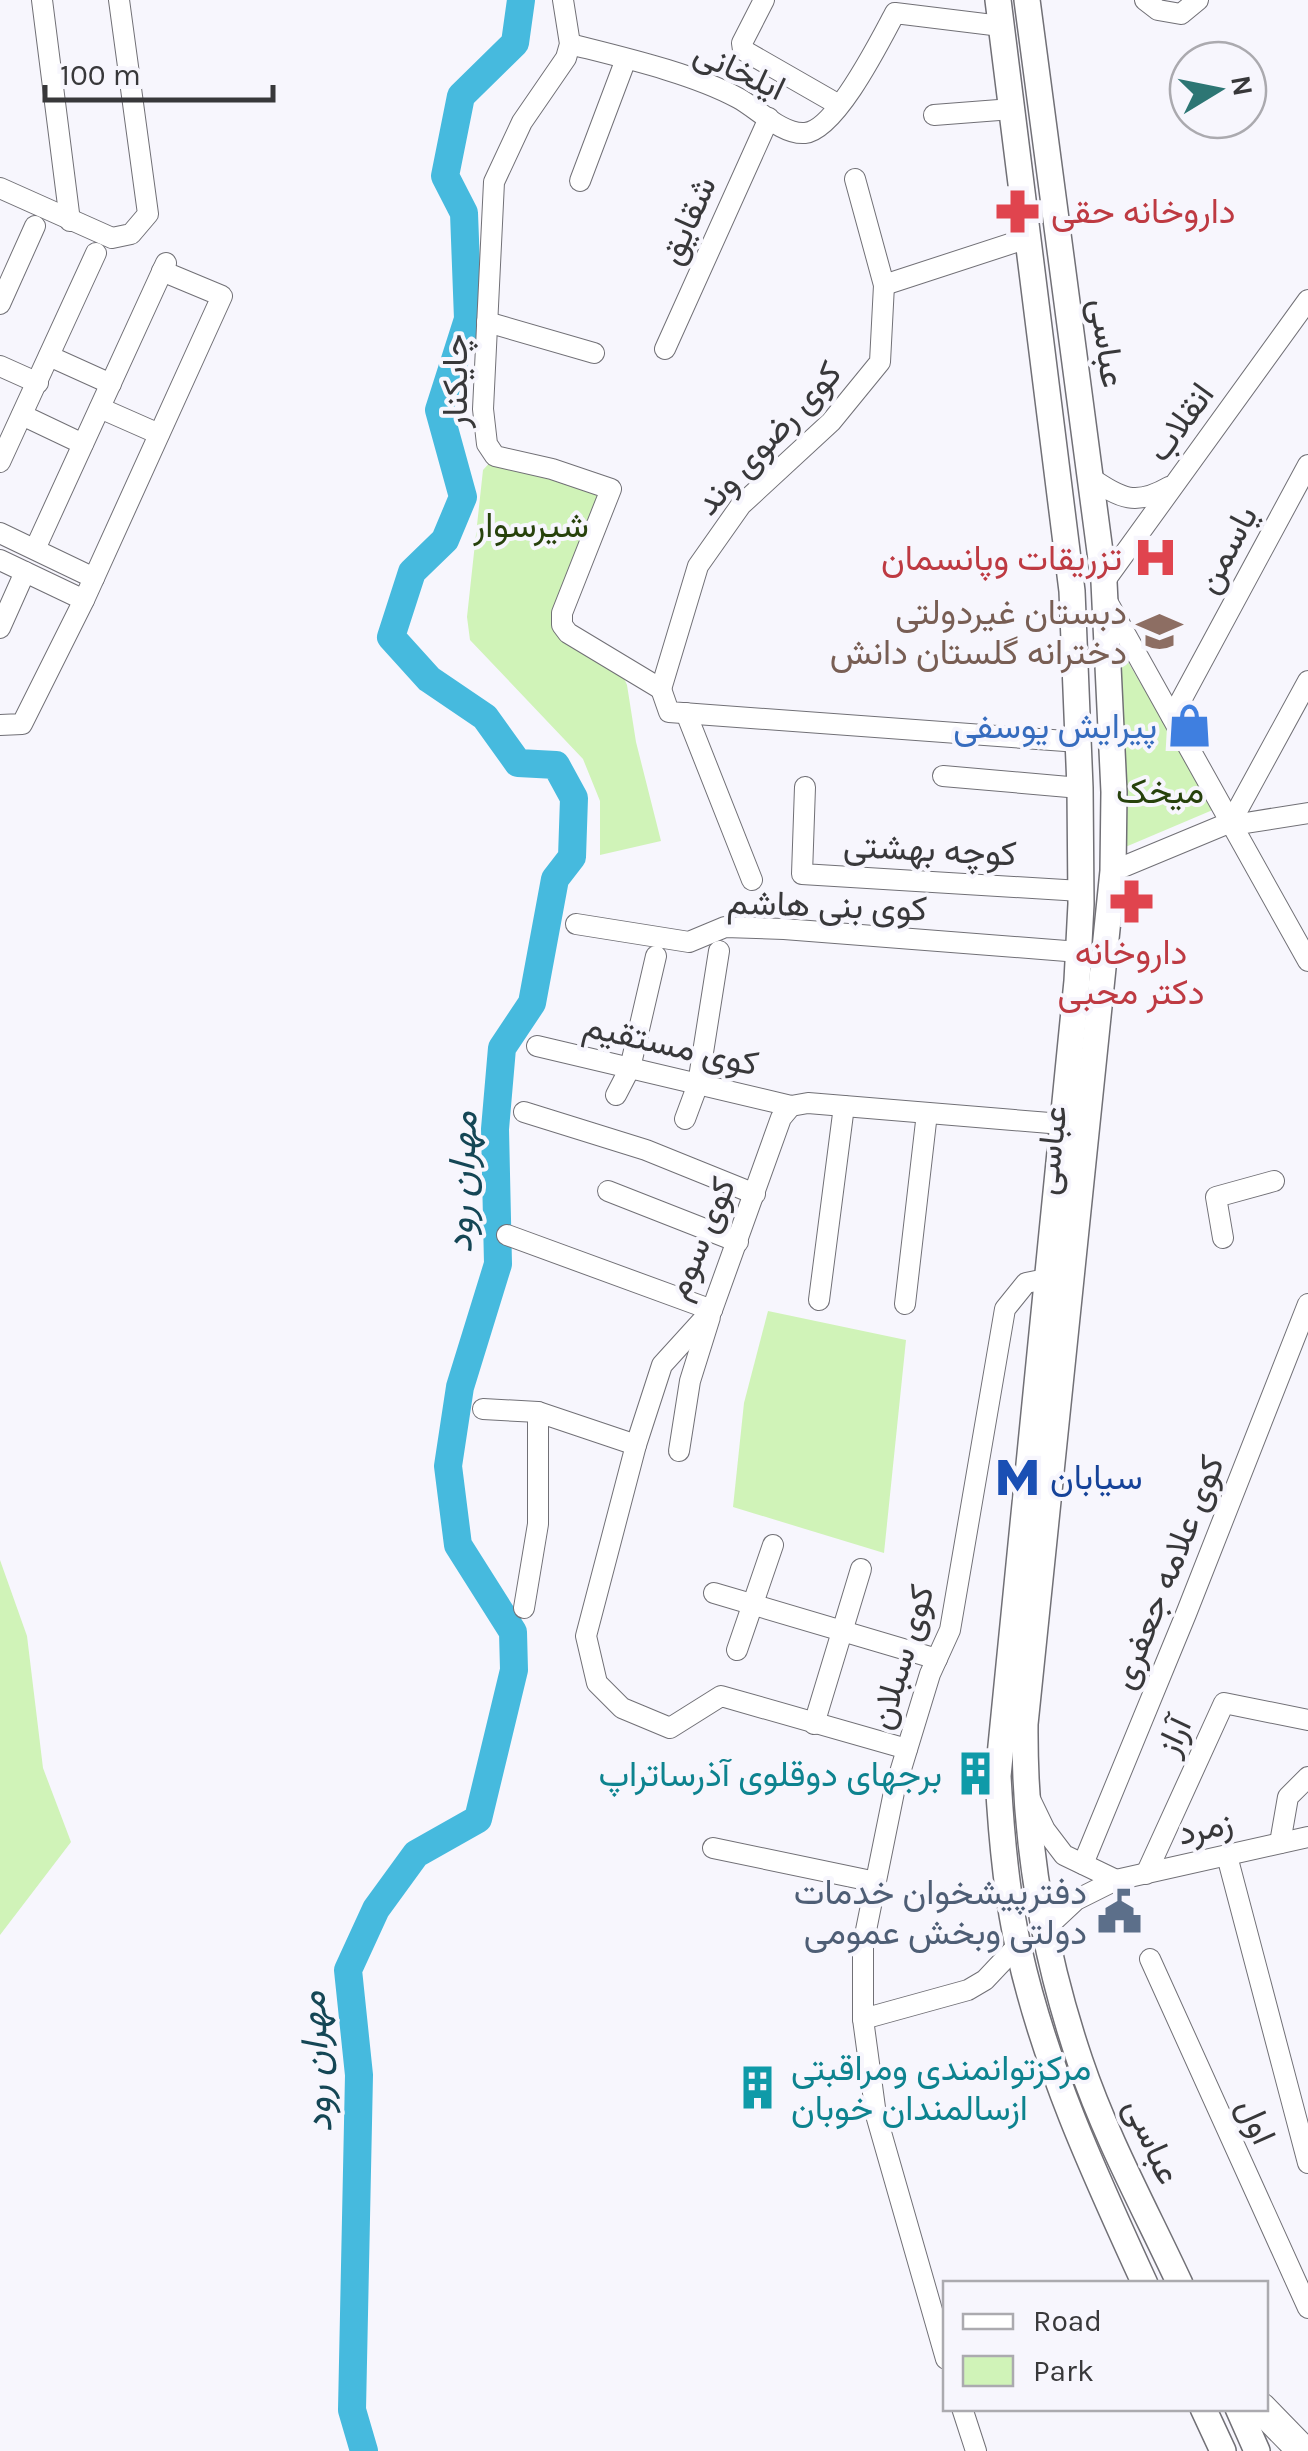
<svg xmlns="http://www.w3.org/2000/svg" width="1308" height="2451" font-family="Karla,Vazirmatn,sans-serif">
  <rect width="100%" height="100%" fill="#f7f6fd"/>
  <g fill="#d0f3b8">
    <polygon points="493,459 600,491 553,623 618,665 627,685 636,742 661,841 600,855 600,801 583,759 470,640 467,617 483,470"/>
    <polygon points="1121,650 1215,809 1123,848"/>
    <polygon points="768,1311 906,1340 884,1553 733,1507 744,1403"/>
    <polygon points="0,1560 27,1636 43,1768 71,1842 0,1935"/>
  </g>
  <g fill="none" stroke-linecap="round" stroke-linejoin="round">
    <polyline stroke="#46bade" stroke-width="28" points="364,2451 352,2410 359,2075 348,1970 376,1909 416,1854 478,1819 514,1670 513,1632 458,1545 448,1466 460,1387 498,1264 495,1129 502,1048 532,1003 555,879 572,857 574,798 556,765 518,763 485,717 429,679 391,637 412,572 445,540 463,497 439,410 468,319 464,213 445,176 461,96 515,43 521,0"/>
    <defs>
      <g id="minor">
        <polyline points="42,0 70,221"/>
        <polyline points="563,0 570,44 566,58 522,122 494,182 483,409 487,444 495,456 552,469 611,489 562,613 562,625 568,633 661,689"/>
        <polyline points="764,0 742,43 743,50 839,105"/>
        <polyline points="1145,0 1158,10 1181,14 1198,0"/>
        <path d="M570,44C621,57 692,73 738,98C757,108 782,135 805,133C836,130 881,39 895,13L1001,26"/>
        <polyline points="934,115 1012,109"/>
        <polyline points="580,181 626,59"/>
        <polyline points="0,188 112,238 131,234 148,214 119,0"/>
        <polyline points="884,285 1028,238"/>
        <polyline points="0,304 35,226"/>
        <polyline points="487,322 594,353"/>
        <polyline points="665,349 769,118"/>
        <polyline points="49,356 111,384"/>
        <polyline points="0,366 38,383"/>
        <polyline points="100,408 159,434"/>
        <polyline points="22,415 83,444"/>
        <polyline points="0,462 96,253"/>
        <path d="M1091,478C1121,499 1136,506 1169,487"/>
        <polyline points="0,533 94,578"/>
        <polyline points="35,549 166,263"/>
        <polyline points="0,560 84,600"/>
        <polyline points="1104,582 1308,300"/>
        <polyline points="1107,601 1308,961"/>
        <polyline points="0,628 25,572"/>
        <polyline points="661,689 698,566 741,505 831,422 880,362 884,285 855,179"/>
        <polyline points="661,689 669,712 1079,742"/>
        <polyline points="686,713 752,880"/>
        <polyline points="1172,717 1308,465"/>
        <polyline points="0,725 22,724 84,600 222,296 162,271"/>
        <polyline points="943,776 1080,788"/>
        <polyline points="805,787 802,874 1081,891"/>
        <polyline points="1231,822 1308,681"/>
        <polyline points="1233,825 1308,813"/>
        <polyline points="1113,871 1231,822"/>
        <polyline points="576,924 689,942 725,927 784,929 1079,952"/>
        <polyline points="537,1046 791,1106 808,1103 1062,1124"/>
        <polyline points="616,1095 630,1068 656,956"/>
        <polyline points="791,1106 781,1118 712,1310 662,1365 636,1445 586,1636 597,1683 622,1708 670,1728 721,1696 907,1749"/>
        <polyline points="524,1112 646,1150 755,1194"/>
        <polyline points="685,1119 698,1084 719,951"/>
        <polyline points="608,1191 738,1242"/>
        <polyline points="507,1235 712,1310"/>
        <polyline points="1223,1238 1216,1197 1274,1181"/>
        <polyline points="819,1300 844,1106"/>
        <polyline points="905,1304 927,1113"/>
        <polyline points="483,1409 538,1412 636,1445"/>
        <polyline points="679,1451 690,1381 710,1317"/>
        <polyline points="714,1593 937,1659"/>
        <polyline points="524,1608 538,1524 538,1412"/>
        <polyline points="737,1650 773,1545"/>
        <polyline points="814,1724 861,1569"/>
        <polyline points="1030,1799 1045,1830 1064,1855 1116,1880"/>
        <polyline points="1280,1843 1288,1797 1308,1777"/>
        <polyline points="713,1848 876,1882"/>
        <polyline points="1227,1856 1308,2163"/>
        <polyline points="1083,1864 1186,1614 1308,1304"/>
        <polyline points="1146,1874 1224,1703 1308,1720"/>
        <polyline points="1045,1929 1076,1900 1116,1880 1308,1837"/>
        <polyline points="1150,1959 1308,2308"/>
        <polyline points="863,2019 968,1990 985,1980 1018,1945"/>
        <polyline points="946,2359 876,2115 863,2019 863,1945 894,1792 930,1674 950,1630 1005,1309 1026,1283 1046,1279"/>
        <polyline points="962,2408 976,2451"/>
      </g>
      <g id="major">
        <path d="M998,0L1072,591L1080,788L1081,904L1077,981L998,1776C1001,1833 1006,1894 1019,1950C1045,2067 1095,2175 1145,2284"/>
        <path d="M1027,0L1104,582L1114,792L1113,871L1025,1724C1024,1839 1043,1952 1080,2061C1106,2138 1146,2211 1180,2284"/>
        <polyline points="1203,2408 1223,2451"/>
        <polyline points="1238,2408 1257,2451"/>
      </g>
      <polyline id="highway" points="1261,2408 1303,2451"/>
    </defs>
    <use href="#minor" stroke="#717076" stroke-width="22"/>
    <use href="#major" stroke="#717076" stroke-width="28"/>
    <use href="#highway" stroke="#717076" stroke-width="32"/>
    <use href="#minor" stroke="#fff" stroke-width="20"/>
    <use href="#major" stroke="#fff" stroke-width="25"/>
    <use href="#highway" stroke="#fff" stroke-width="30"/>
  </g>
  <defs>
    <symbol id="pharmacy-bare" viewBox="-9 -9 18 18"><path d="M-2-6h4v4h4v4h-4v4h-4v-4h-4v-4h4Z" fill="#e0444e" stroke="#f7f6fd" stroke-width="2.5" paint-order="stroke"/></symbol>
    <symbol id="hospital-bare" viewBox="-9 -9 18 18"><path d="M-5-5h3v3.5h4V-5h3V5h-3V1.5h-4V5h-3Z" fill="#e0444e" stroke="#f7f6fd" stroke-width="2.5" paint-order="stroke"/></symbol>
    <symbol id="school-bare" viewBox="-9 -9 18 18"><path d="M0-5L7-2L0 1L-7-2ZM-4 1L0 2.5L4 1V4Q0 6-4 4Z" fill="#8d6e63" stroke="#f7f6fd" stroke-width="2.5" paint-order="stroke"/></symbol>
    <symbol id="shop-bare" viewBox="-9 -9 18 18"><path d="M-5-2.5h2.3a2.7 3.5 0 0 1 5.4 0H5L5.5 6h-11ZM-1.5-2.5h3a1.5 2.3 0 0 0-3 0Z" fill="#3f7fe0" stroke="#f7f6fd" stroke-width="2.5" paint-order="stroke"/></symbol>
    <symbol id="metro-bare" viewBox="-9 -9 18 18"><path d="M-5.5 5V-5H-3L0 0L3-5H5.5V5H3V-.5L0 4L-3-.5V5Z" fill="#1a4fb4" stroke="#f7f6fd" stroke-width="2.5" paint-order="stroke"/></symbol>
    <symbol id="building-bare" viewBox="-9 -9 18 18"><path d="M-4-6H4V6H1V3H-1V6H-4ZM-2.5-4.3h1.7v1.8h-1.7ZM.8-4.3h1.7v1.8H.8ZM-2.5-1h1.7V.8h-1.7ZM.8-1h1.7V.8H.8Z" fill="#0f9aa8" stroke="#f7f6fd" stroke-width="2.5" paint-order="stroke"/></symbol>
    <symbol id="civic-bare" viewBox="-9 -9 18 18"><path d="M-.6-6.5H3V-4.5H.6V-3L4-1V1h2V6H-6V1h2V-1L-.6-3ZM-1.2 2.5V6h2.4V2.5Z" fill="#5c6f8a" stroke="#f7f6fd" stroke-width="2.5" paint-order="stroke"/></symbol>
  </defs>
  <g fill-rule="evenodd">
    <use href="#pharmacy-bare" x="986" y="180" width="63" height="63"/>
    <use href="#hospital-bare" x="1124" y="526" width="63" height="63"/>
    <use href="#school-bare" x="1128" y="600" width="63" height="63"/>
    <use href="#shop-bare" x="1158" y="694" width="63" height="63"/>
    <use href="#pharmacy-bare" x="1100" y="870" width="63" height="63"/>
    <use href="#metro-bare" x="986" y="1446" width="63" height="63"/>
    <use href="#building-bare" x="944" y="1742" width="63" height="63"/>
    <use href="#civic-bare" x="1088" y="1880" width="63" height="63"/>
    <use href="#building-bare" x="726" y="2056" width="63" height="63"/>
  </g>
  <g text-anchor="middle" stroke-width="8" stroke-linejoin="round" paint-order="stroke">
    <g font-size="35" fill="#38383a" stroke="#f7f6fd">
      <text transform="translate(740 70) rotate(25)" y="12">ایلخانی</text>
      <text transform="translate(687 220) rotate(-66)" y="12">شقایق</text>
      <text transform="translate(1108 343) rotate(82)" y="12">عباسى</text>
      <text transform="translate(455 381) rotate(-90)" y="12">چایکنار</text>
      <text transform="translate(1180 422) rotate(-54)" y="12">انقلاب</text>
      <text transform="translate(768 438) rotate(-47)" y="12">کوی رضوی وند</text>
      <text transform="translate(1226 549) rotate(-62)" y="12">یاسمن</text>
      <text transform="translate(930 849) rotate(3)" y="12">کوچه بهشتی</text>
      <text transform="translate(827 905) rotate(2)" y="12">کوی بنی هاشم</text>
      <text transform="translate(671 1044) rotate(13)" y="12">کوی مستقیم</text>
      <text transform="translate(1050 1150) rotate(-84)" y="12">عباسى</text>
      <text transform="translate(700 1238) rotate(-67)" y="12">کوی سوم</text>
      <text transform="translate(1167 1572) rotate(-68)" y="12">کوی علامه جعفری</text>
      <text transform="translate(901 1657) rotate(-73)" y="12">کوی سبلان</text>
      <text transform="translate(1173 1736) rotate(-65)" y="12">آراز</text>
      <text transform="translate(1205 1827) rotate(-13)" y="12">زمرد</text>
      <text transform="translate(1257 2121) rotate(66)" y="12">اول</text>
      <text transform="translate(1153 2141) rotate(66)" y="12">عباسى</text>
    </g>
    <g font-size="35" fill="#be3a42" stroke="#f7f6fd" text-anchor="start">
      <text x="1051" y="223">داروخانه حقی</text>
      <text x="1122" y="570" text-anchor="end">تزریقات وپانسمان</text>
      <text x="1131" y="964" text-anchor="middle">داروخانه<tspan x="1131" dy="40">دکتر محبی</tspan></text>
    </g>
    <g font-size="35" fill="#27420c" stroke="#f7f6fd">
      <text x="531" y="537">شیرسوار</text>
      <text x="1160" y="803">میخک</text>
    </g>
    <g font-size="35" fill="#785e54" stroke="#f7f6fd" text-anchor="end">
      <text x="1127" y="624">دبستان غیردولتی<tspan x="1127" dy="40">دخترانه گلستان دانش</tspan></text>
    </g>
    <g font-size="35" fill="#366cbe" stroke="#f7f6fd" text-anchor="end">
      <text x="1157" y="738">پیرایش یوسفی</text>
    </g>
    <g font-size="35" fill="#164399" stroke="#f7f6fd" text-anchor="start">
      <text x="1050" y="1489">سیابان</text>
    </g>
    <g font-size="35" fill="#0d838f" stroke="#f7f6fd" text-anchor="end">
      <text x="942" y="1786">برجهای دوقلوی آذرساتراپ</text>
      <text x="791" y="2080" text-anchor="start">مرکزتوانمندی ومراقبتی<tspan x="791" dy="40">ازسالمندان خوبان</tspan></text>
    </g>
    <g font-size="35" fill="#4e5e75" stroke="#f7f6fd" text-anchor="end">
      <text x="1087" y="1904">دفترپیشخوان خدمات<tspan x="1087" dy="40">دولتی وبخش عمومی</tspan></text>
    </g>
    <g font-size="38" font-style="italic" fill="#144655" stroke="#f7f6fd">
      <text transform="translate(461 1182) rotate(-88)" y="13">مهران رود</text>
      <text transform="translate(315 2062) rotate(-93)" y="13">مهران رود</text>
    </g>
  </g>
  <rect x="943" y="2281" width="325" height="130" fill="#f7f6fd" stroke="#abaaaf" stroke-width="2.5"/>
  <rect x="963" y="2314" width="50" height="15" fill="#ffffff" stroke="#abaaaf" stroke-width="2.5"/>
  <text x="1033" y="2331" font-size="30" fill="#38383a">Road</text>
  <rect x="963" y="2356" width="50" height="30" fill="#d0f3b8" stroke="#abaaaf" stroke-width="2.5"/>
  <text x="1033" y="2381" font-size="30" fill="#38383a">Park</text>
  <g transform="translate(1218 90) rotate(80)"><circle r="48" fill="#f7f6fd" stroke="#abaaaf" stroke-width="2.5"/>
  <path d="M0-8L18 38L0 25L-18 38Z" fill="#2d7674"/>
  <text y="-15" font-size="28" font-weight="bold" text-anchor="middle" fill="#38383a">N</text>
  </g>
  <path d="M45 85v15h228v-15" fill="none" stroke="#38383a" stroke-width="5"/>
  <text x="60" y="85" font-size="30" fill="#38383a" stroke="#f7f6fd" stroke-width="8" paint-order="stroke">100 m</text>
</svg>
